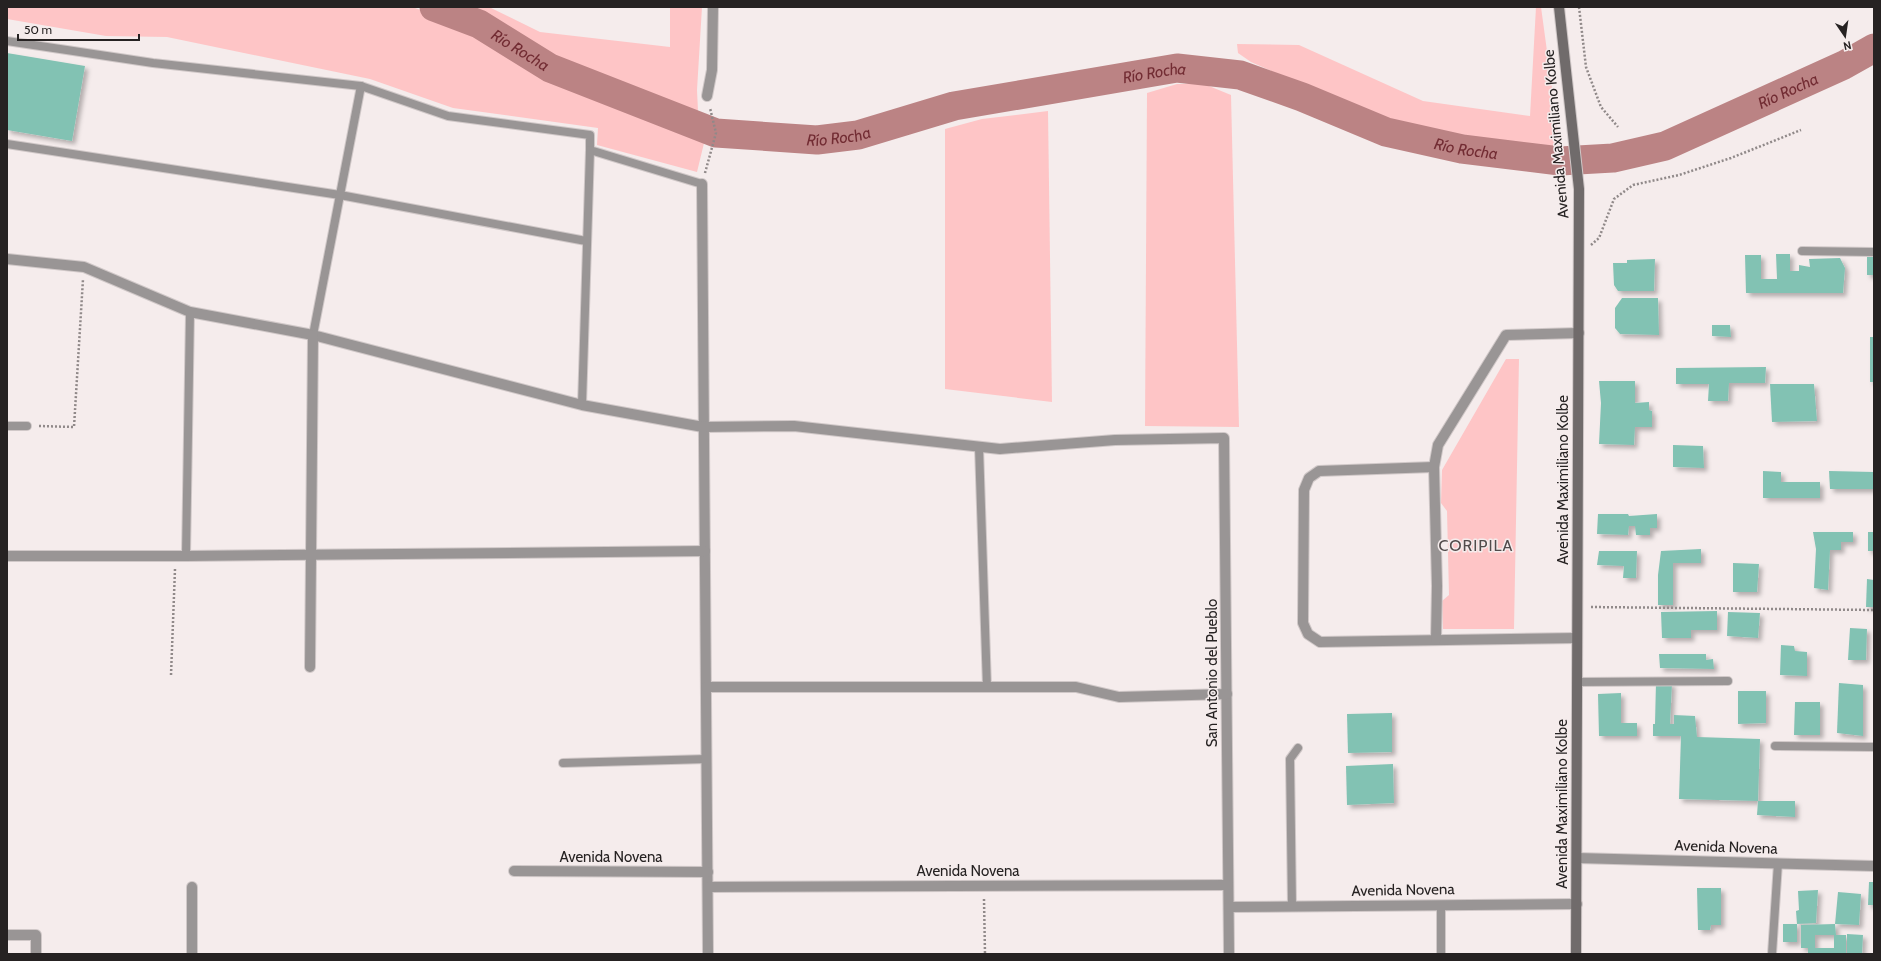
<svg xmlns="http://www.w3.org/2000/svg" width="1881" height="961" font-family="Cabin,sans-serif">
  <defs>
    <filter id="shadow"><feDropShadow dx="3.5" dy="3.5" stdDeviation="2" flood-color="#0004"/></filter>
  </defs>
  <rect width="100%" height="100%" fill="#f5ecec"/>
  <g fill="#fec5c6">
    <polygon points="7,7 412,7 473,28 538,72 705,139 697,172 597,145 598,128 453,108 370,79 167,37 106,36 7,19"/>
    <polygon points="464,7 489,7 540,32 670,47 670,7 702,7 697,90 698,111 612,80 536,48 490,17"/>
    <polygon points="1536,7 1541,7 1560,147 1527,147 1389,123 1251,62 1238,53 1237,44 1299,45 1423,101 1530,116"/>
    <polygon points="1177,84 1204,84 1231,95 1239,427 1145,426 1147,93"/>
    <polygon points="1048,111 1052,402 945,389 945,129 982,119"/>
    <polygon points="1506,359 1519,359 1514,629 1443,629 1442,601 1449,595 1447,511 1441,503 1442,470"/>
  </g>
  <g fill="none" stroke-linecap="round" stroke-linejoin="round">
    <path stroke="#bb8384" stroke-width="29" id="s1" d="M434,7L479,24L550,68L716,133L817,140L858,135L954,106L1177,68L1240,75L1302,97L1386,132L1462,149L1560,161L1613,158L1665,146L1844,65L1874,48"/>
  </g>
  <g fill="#82c2b3" fill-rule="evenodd" filter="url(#shadow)">
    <polygon points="7,53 85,66 72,141 7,130"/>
    <polygon points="1776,254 1790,254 1790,271 1799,271 1799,265 1810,267 1809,259 1840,258 1845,268 1843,293 1746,293 1745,255 1761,255 1761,279 1777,279"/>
    <rect x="1867" y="257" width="7" height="18"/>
    <polygon points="1655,259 1654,291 1618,291 1614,285 1613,263 1627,263 1627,260"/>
    <polygon points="1622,298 1658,298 1659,335 1620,334 1615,328 1615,308"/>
    <polygon points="1712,325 1730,325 1731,337 1712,336"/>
    <rect x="1870" y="337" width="4" height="45"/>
    <polygon points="1766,367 1765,383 1729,383 1728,401 1708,401 1709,384 1676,384 1676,368"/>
    <polygon points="1599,381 1635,381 1635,403 1649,402 1649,410 1652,411 1652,427 1635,427 1634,445 1599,444 1601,403"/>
    <polygon points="1770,384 1814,384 1817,421 1772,422"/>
    <polygon points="1673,445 1703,446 1704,468 1673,467"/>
    <polygon points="1763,471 1781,472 1781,482 1820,482 1820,498 1763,498"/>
    <polygon points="1829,471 1874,472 1874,489 1830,489"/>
    <polygon points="1598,514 1628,514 1629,516 1657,514 1657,528 1650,528 1650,535 1636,535 1635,526 1629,526 1628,535 1597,534"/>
    <polygon points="1813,532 1853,532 1853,542 1841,542 1841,550 1830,550 1828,590 1814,588 1816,549"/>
    <rect x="1868" y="532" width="6" height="19"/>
    <polygon points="1701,549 1701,563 1673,563 1673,605 1658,605 1658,575 1661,551"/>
    <polygon points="1599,551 1637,551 1636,578 1623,578 1624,566 1597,565"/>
    <polygon points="1733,563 1759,564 1757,592 1733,592"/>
    <polygon points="1867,579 1874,580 1874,607 1866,607"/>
    <polygon points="1717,611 1717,630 1691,630 1691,638 1662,638 1661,612"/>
    <polygon points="1728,612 1760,613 1758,638 1727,636"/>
    <polygon points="1850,628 1867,629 1866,660 1848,660"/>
    <polygon points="1781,645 1794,646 1795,651 1807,652 1807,676 1780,675"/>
    <polygon points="1659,654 1706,654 1706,660 1713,659 1714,669 1660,668"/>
    <polygon points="1656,682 1672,683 1670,724 1674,724 1674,715 1695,716 1697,737 1760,739 1758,801 1679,799 1681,736 1653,736 1653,724 1655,724"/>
    <polygon points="1839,683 1863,685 1863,736 1837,733"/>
    <polygon points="1738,691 1766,691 1766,723 1738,724"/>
    <polygon points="1621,693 1621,723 1637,723 1637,736 1599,736 1598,694"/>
    <polygon points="1795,702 1820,702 1820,735 1794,735"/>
    <polygon points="1392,713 1392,752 1348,753 1347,714"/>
    <polygon points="1393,764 1394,803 1347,805 1346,766"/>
    <polygon points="1758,801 1795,801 1795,817 1757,815"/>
    <polygon points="1869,882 1874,882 1874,905 1868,905"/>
    <polygon points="1697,888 1721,888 1721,925 1711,925 1710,930 1698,930"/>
    <polygon points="1818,890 1816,923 1797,924 1796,911 1799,910 1798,891"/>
    <polygon points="1838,892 1861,894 1859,925 1835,924"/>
    <rect x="1783" y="924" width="14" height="18"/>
    <path d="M1835,924L1836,935H1846V954H1808V948H1801V925ZM1815,935H1834V948H1815Z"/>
    <polygon points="1847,934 1863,935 1862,954 1847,954"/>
  </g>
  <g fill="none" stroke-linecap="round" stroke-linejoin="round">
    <defs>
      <g id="lane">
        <polyline points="7,41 153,63 361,86 448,116 590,135 590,150 702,184"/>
        <polyline points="7,144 340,195 586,241"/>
        <polyline points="1802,251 1874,252"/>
        <polyline points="313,335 361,86"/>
        <polyline points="582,405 590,150"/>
        <polyline points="7,426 27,426"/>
        <polyline points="979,447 987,687"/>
        <polyline points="186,556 190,312"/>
        <polyline points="1577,682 1728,681"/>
        <polyline points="1775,746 1874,747"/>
        <polyline points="563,763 707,759"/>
        <polyline points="1292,907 1290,759 1298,748"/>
        <polyline points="1441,954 1441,905"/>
        <polyline points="1772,954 1778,863"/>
      </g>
      <g id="street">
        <polyline points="707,96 712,70 713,7"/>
        <polyline points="702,184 708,954"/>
        <polyline points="7,259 84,267 190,312 313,335 582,405 703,427 794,426 1000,449 1115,440 1224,438 1229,954"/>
        <polyline points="1434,467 1319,471 1309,478 1304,490 1303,623 1308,634 1320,642 1577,638"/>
        <polyline points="7,556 186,556 705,551"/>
        <polyline points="1436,640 1437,586 1434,467 1438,445 1506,335 1579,333"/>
        <polyline points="310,667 313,335"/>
        <polyline points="706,687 1076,687 1119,697 1227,694"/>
        <polyline points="1577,858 1874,866"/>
        <polyline points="514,871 708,872"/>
        <polyline points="192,887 192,954"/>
        <polyline points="708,887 1228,885"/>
        <polyline points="1229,907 1577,904"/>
        <polyline points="7,935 36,935 36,954"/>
      </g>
      <polyline id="secondary" points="1559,7 1579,189 1576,954"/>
    </defs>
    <use href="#lane" stroke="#d0c8c8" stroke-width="10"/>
    <use href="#street" stroke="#d0c8c8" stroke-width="12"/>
    <use href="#secondary" stroke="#d0c8c8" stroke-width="12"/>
    <g stroke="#908989" stroke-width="2.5" stroke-dasharray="2 2" stroke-linecap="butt">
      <polyline points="1579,7 1586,67 1601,107 1618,127"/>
      <polyline points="705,173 716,133 710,108"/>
      <polyline points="1591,245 1599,238 1614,199 1633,185 1679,175 1731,158 1801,130"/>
      <polyline points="39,426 74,427 83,279"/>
      <polyline points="1591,607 1874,610"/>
      <polyline points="171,675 175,569"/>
      <polyline points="984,899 985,954"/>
    </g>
    <use href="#lane" stroke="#999595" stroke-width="8"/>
    <use href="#street" stroke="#999595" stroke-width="10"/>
    <use href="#secondary" stroke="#706b6b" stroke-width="10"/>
  </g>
  <g text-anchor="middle" stroke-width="3" stroke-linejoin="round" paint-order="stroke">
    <g font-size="15" fill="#262222" stroke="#f5ecec">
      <text transform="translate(1556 134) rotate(-95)" y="5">Avenida Maximiliano Kolbe</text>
      <text transform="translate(1563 480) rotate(-90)" y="5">Avenida Maximiliano Kolbe</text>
      <text transform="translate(1212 673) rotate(-90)" y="5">San Antonio del Pueblo</text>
      <text transform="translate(1562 804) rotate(-90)" y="5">Avenida Maximiliano Kolbe</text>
      <text transform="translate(1726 847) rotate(2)" y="5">Avenida Novena</text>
      <text x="611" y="862">Avenida Novena</text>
      <text x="968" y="876">Avenida Novena</text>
      <text transform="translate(1403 890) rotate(-1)" y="5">Avenida Novena</text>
    </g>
    <g font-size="16" font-style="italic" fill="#722c33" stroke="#f5ecec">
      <text dy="6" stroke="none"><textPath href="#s1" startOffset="97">Río Rocha</textPath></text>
      <text dy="6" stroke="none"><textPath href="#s1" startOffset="756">Río Rocha</textPath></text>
      <text dy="6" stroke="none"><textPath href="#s1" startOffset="1417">Río Rocha</textPath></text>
      <text dy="6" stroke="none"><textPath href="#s1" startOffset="433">Río Rocha</textPath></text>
      <text dy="6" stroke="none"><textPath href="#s1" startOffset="1081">Río Rocha</textPath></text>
    </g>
    <g font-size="16" letter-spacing="1" fill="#524b4b" stroke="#f5ecec">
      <text x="1476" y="551">CORIPILA</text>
    </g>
  </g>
  <rect width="1881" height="961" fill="none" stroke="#262222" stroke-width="16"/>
  <g transform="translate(1845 36) rotate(167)" stroke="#f5ecec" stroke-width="3" paint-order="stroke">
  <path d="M0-3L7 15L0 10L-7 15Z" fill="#262222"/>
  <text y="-6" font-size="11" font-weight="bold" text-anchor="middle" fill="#262222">N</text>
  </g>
  <path d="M18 34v6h121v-6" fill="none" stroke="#262222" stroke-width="2"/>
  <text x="24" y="34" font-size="12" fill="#262222" stroke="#f5ecec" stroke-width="3" paint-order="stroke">50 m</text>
</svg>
